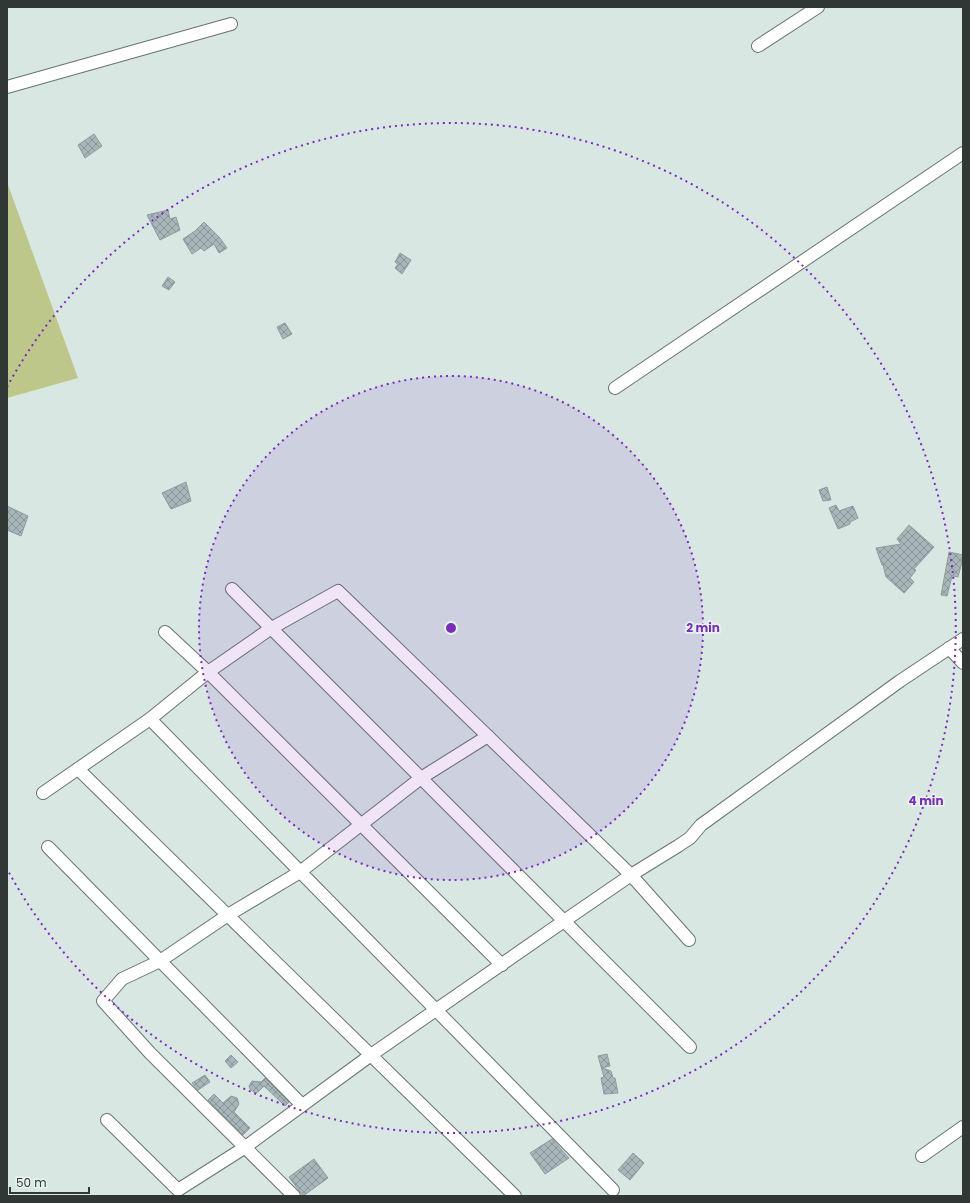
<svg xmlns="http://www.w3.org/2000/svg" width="970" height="1203" font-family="Poppins,sans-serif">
  <defs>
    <pattern id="building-cross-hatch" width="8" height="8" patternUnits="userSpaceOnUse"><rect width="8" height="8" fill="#a9b6b9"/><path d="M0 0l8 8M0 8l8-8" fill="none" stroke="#8a9597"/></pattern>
  </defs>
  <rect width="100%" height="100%" fill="#d9e7e3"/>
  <polygon fill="#bcc789" points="7,182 78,378 7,398"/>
  <g fill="url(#building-cross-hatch)" stroke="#8f9c9e">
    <polygon points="94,134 102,146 85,158 78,145"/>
    <polygon points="168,210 170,219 176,217 180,230 160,240 147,215"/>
    <polygon points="204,222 220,238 227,248 219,253 214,244 204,251 201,248 192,254 183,239 195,231"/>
    <polygon points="400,253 411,260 402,274 395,268 398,264 395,262"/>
    <polygon points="168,277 175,282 169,290 162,286"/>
    <polygon points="285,323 292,334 283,339 277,327"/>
    <polygon points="186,482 191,501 171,509 162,493"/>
    <polygon points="827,487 831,500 823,501 819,490"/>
    <polygon points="836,505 839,511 853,506 858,518 850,522 850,524 838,529 829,508"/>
    <polygon points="7,506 28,516 21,536 7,530"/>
    <polygon points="909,525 934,547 914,569 916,570 910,578 914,582 904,593 886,577 883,565 882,565 876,548 901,544 897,539"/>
    <polygon points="949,552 963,555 963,558 958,577 952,576 947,596 941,595"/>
    <polygon points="607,1054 610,1066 602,1068 611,1071 613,1078 615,1078 618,1093 604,1094 601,1078 604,1077 598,1056"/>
    <polygon points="231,1055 238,1062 231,1068 225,1061"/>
    <polygon points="205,1075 210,1082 198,1090 192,1083"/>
    <polygon points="265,1078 289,1102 285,1106 264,1086 258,1092 255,1093 250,1089 249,1086 252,1081 261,1082"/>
    <polygon points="214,1094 223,1103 231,1096 237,1098 239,1104 234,1112 250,1128 243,1135 208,1100"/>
    <polygon points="552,1139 569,1158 545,1174 530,1153"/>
    <polygon points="633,1153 644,1163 630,1180 618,1170"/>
    <polygon points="314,1159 328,1178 303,1196 289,1177"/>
  </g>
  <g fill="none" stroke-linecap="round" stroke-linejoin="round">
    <defs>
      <g id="minor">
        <polyline points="758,46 818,7"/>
        <polyline points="7,87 231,24"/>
        <polyline points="615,388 963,153"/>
        <polyline points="232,589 690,1047"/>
        <polyline points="165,632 208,672 502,965"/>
        <polyline points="949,648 963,663"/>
        <polyline points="150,719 613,1190"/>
        <polyline points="78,769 515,1196"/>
        <polyline points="43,793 150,719 208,672 270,629 338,591 631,875 689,940"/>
        <polyline points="48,847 302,1105"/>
        <polyline points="107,1120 178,1190 244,1148 371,1055 564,921 631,875 678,846 690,838 701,825 900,681 963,639"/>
        <polyline points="922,1156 963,1127"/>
        <polyline points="294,1196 150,1053 103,1001 122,979 160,961 228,915 300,872 421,778 488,736"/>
      </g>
    </defs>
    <use href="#minor" stroke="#687471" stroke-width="14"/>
    <use href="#minor" stroke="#fff" stroke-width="12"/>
  </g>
  <circle cx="451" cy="628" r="252" fill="#7b2cbf" fill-opacity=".12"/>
  <g fill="none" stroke="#7b2cbf" stroke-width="2" stroke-dasharray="2 4">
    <circle cx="451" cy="628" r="252"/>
    <path d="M7 387A505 505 0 1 1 7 869"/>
  </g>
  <circle cx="451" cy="628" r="6" fill="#7b2cbf" stroke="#e6f4f0" stroke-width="2"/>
  <g font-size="12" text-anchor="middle" font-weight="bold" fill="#7b2cbf" stroke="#e6f4f0" stroke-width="3.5" stroke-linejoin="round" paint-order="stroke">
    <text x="703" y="632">2 min</text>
    <text x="926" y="805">4 min</text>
  </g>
  <rect width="970" height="1203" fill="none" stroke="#313735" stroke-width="16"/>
  <path d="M10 1187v6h79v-6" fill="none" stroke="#313735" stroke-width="2"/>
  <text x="16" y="1187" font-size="12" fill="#313735" stroke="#e6f4f0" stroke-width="3" paint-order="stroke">50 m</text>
</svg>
